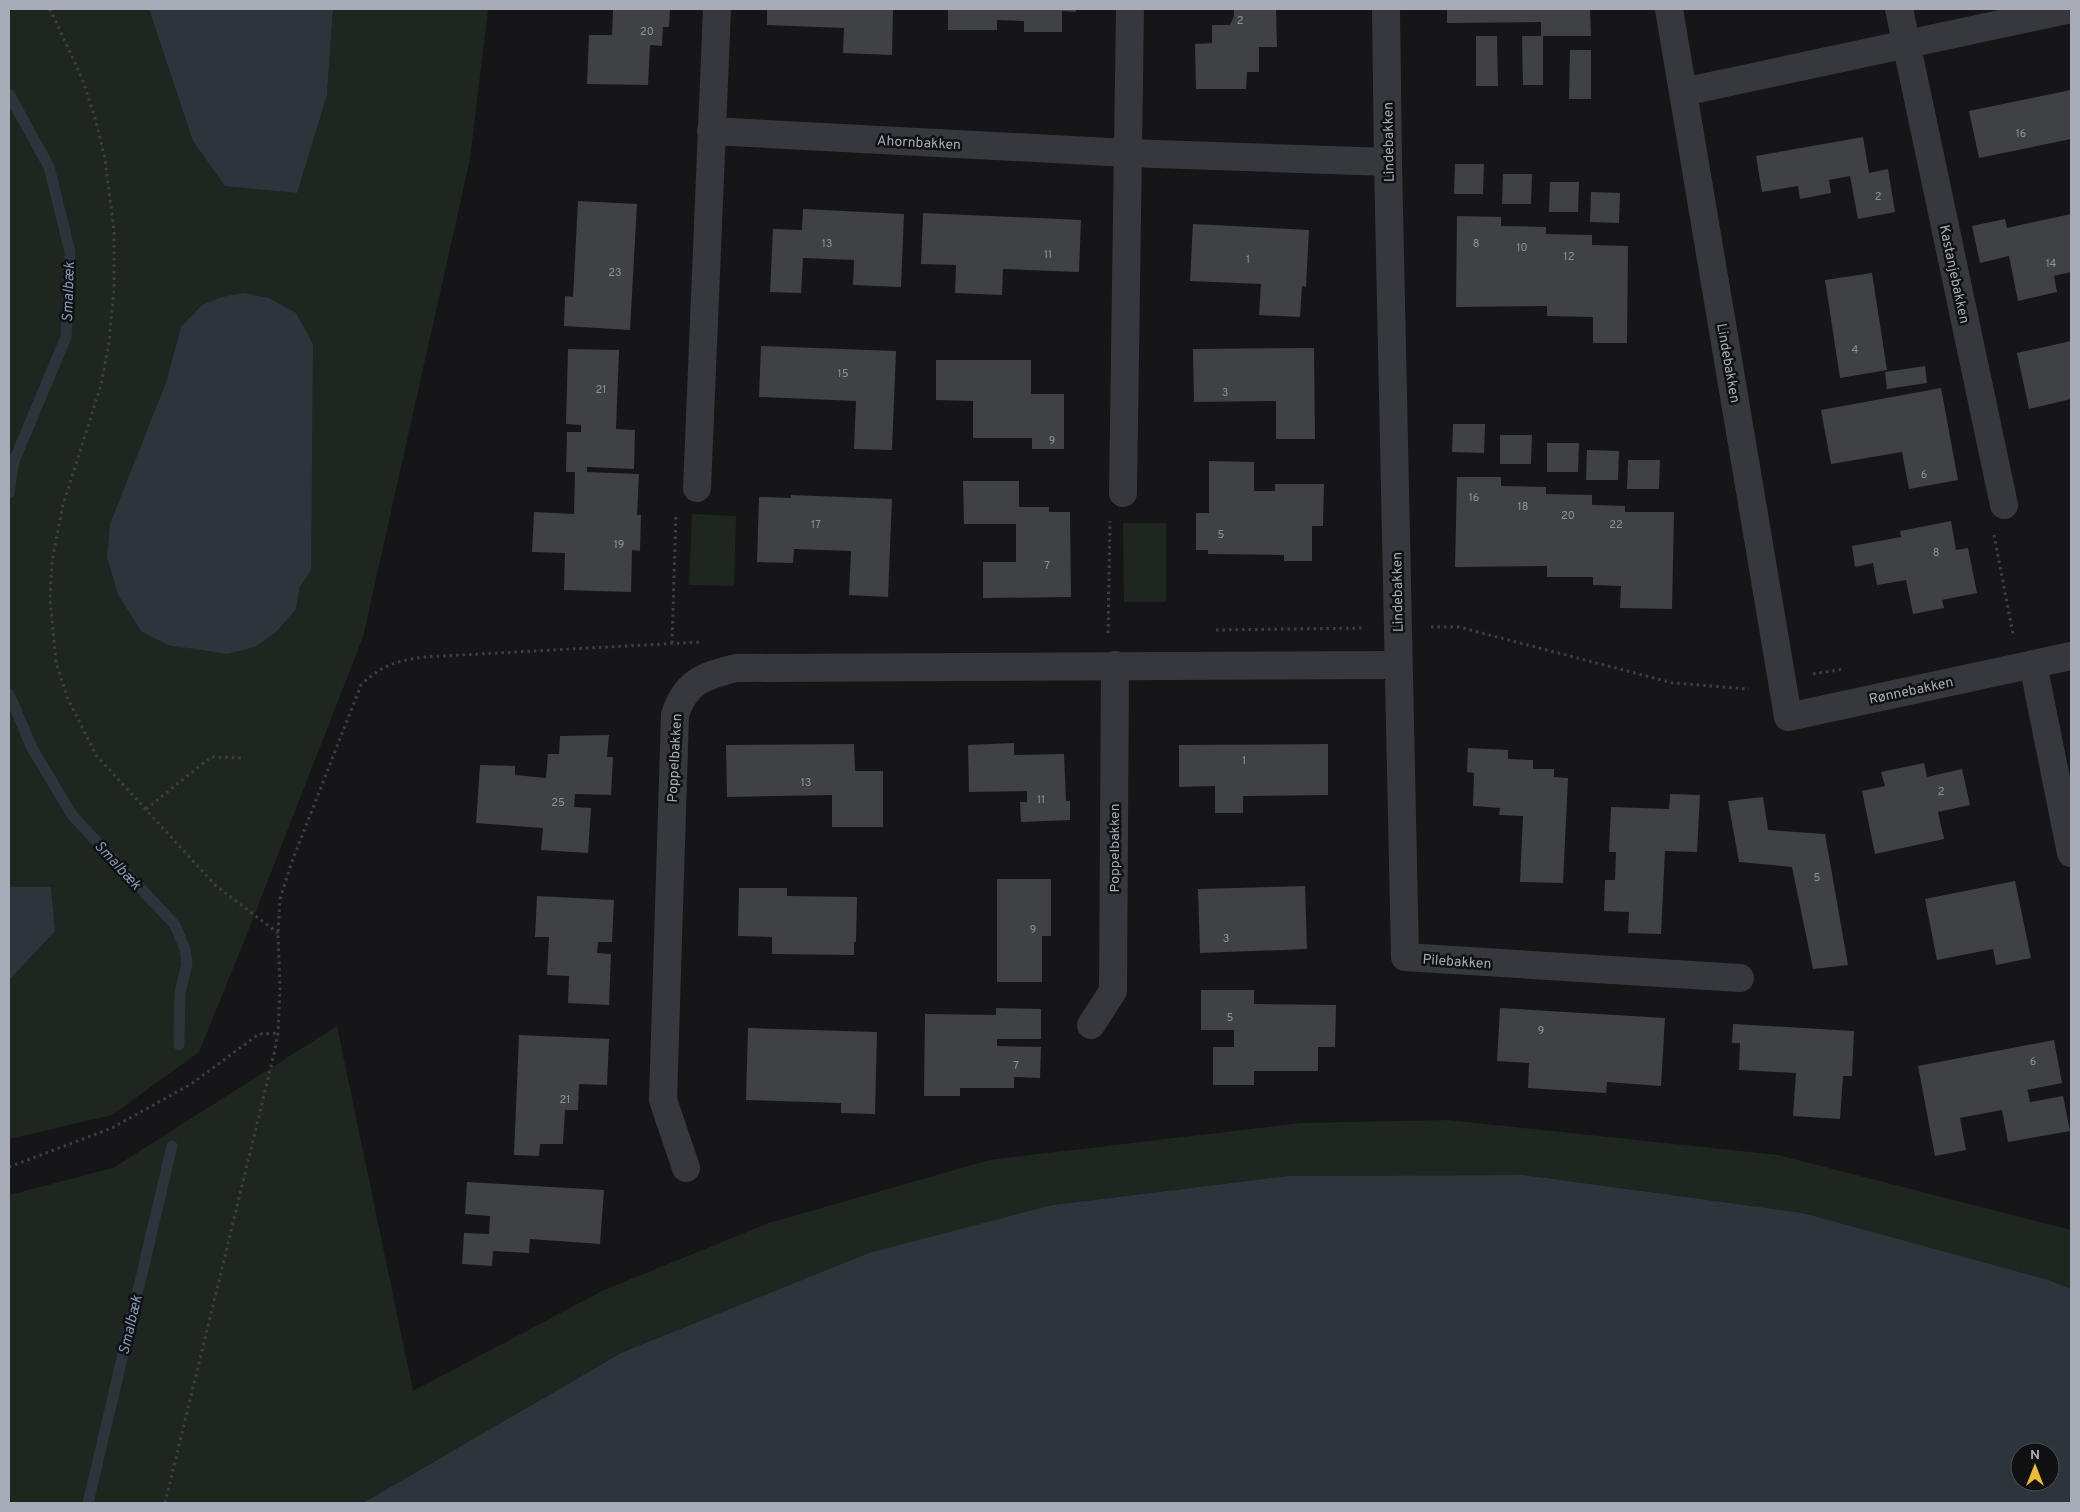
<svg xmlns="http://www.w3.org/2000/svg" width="2080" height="1512" font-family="Overpass,sans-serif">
  <rect width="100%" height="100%" fill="#161618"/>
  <g fill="#1e261f">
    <polygon points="9,9 149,9 193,141 327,95 333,9 488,9 470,159 363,637 245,939 199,1052 112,1115 9,1139"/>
    <polygon points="692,514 736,516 734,586 689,585"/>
    <polygon points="1123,523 1166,523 1166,602 1124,602"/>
    <polygon points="337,1026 413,1391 604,1290 769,1223 989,1160 1301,1123 1449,1120 1778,1155 2071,1230 2071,1289 2049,1280 1803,1213 1524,1175 1289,1176 1052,1205 621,1353 363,1503 9,1503 9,1195 113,1168"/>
  </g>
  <g fill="#2c343c" fill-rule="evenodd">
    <polygon points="149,9 333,9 327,95 297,193 225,186 193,141"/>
    <polygon points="243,293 269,298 296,313 313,344 311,570 299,588 296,609 276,632 255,647 227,654 168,645 142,632 118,595 107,557 110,524 167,380 181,327 202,305 222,297"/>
    <polygon points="9,887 51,887 55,931 9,980"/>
    <path d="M1524,1175L1803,1213L2049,1280L2071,1289V1503H363L621,1353L869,1253L1052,1205L1289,1176ZM2020,1452H2050V1482H2020Z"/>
  </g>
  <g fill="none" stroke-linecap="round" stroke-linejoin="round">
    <g stroke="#2c343c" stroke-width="11">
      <polyline points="9,94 49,167 70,252 66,337 14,461 9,493"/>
      <polyline points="9,694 32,748 72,815 175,925 185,949 187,964 180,992 179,1045"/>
      <polyline points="88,1503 172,1146"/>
    </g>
  </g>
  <g fill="#404145">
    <polygon points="613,9 670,9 669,27 663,27 662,46 650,45 648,85 587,84 589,35 612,35"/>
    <polygon points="767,9 893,9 892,55 843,53 844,28 767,25"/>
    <polygon points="948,9 1076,9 1076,12 1062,11 1062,32 1024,32 1024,21 997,20 997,30 948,30"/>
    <polygon points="1234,9 1276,9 1277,47 1259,47 1259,72 1247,72 1246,89 1196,89 1195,44 1212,43 1212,25 1230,25 1234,16"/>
    <polygon points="1447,9 1590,9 1591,36 1543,36 1543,85 1523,85 1522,36 1541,36 1541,22 1447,23"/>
    <polygon points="1476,36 1497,36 1498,86 1476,86"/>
    <polygon points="1570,50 1591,50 1591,99 1569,99"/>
    <polygon points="2071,90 2071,139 1979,158 1969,111"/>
    <polygon points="1863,137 1869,173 1888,169 1895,212 1858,219 1850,176 1829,180 1831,193 1800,199 1798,186 1762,192 1756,156"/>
    <polygon points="1455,164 1484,164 1483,194 1454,194"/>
    <polygon points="1503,174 1532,174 1531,204 1502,204"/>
    <polygon points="1550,182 1579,182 1578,212 1549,212"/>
    <polygon points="1591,192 1620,193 1619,223 1590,222"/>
    <polygon points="578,201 637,204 630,330 564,326 565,296 573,297"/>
    <polygon points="803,209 904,214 901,287 853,285 854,260 803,258 801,293 770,292 773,229 802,230"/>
    <polygon points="923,213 1081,220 1079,272 1003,269 1002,295 955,293 956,265 921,264"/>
    <polygon points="2071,214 2071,272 2054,276 2057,292 2018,301 2009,256 1980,263 1972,226 2005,219 2007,228"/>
    <polygon points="1457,216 1501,217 1501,226 1546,227 1546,234 1592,235 1592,245 1628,246 1627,343 1593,343 1593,317 1547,316 1547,306 1456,307"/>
    <polygon points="1193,224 1309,230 1306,287 1302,286 1300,317 1259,315 1261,284 1190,281"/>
    <polygon points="1872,273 1887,370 1840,378 1825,280"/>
    <polygon points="2071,341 2071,399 2029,409 2017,353"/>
    <polygon points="761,346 896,351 892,450 854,449 856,401 759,397"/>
    <polygon points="1314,348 1315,439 1276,439 1276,401 1194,402 1193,349"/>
    <polygon points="568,349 619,350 616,429 635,430 634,469 587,467 587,472 639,474 637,515 641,515 640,551 632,550 631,592 564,590 565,553 532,552 534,512 574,514 575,472 566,472 567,432 581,432 581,425 566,424"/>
    <polygon points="936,360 1031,360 1031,394 1064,394 1064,449 1032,449 1032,438 973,438 973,401 936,400"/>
    <polygon points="1925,366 1927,383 1887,389 1885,372"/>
    <polygon points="1941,388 1958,480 1909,489 1902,452 1831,464 1821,410"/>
    <polygon points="1453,424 1485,424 1484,453 1452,452"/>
    <polygon points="1500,435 1532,435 1531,464 1500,464"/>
    <polygon points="1547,443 1579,443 1578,472 1547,472"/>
    <polygon points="1587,450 1619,451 1618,480 1586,480"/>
    <polygon points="1628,460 1660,460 1659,489 1627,489"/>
    <polygon points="1209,461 1254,462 1254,491 1275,491 1275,484 1324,484 1323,526 1312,526 1312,561 1284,561 1284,555 1208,554 1208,550 1196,550 1196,513 1209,513"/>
    <polygon points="1457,477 1501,477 1501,486 1546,487 1546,494 1592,495 1592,505 1625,506 1625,512 1674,512 1672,609 1620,608 1621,586 1593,585 1593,577 1547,577 1547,566 1455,567"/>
    <polygon points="963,481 1019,481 1019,507 1049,507 1049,512 1070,512 1071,597 983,598 983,562 1016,562 1016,524 964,524"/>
    <polygon points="791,495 892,499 888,597 849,595 851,551 794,549 793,563 757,562 759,497 791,498"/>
    <polygon points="1951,521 1956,550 1968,548 1977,593 1942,600 1944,608 1913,614 1906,580 1877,585 1873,563 1855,567 1852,546 1901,537 1900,531"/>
    <polygon points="609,735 607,757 613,757 611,795 575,794 574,807 591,808 588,853 541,850 543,828 476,823 480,765 515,766 515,775 546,778 548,754 559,754 560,736"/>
    <polygon points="1014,743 1014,755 1064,754 1066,801 1070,801 1070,820 1021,822 1020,802 1027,802 1027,791 969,792 968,745"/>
    <polygon points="854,744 855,771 883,771 883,827 832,827 832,795 727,797 726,745"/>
    <polygon points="1328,744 1328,795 1243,796 1243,813 1215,813 1215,786 1179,787 1179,745"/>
    <polygon points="1468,748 1508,750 1508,759 1533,760 1533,769 1554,769 1554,777 1568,778 1563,883 1520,882 1523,816 1499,815 1500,808 1473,806 1474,773 1467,772"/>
    <polygon points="1924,763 1927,777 1962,769 1970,805 1938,812 1944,839 1875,854 1862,791 1885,786 1881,772"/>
    <polygon points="1670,794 1700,795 1697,852 1665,851 1661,934 1628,933 1629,912 1604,911 1605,880 1615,880 1616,852 1609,852 1611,807 1669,809"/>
    <polygon points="1763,797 1768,830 1825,834 1848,965 1813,969 1792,867 1739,862 1728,801"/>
    <polygon points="997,879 1051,879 1051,936 1042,936 1042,982 997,982"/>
    <polygon points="2015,881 2031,958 1996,965 1993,949 1937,960 1925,899"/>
    <polygon points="1305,886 1307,949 1200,953 1198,889"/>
    <polygon points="739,888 787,888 787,896 857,897 856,942 854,942 854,955 772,954 772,937 738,936"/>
    <polygon points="537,896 614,900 612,942 598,942 597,953 611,954 609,1005 568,1003 569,976 547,975 549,937 535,937"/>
    <polygon points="1201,990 1254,990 1254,1004 1336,1005 1335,1047 1318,1047 1318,1071 1254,1071 1254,1085 1213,1085 1213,1047 1234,1047 1234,1030 1201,1030"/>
    <polygon points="996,1008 1041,1009 1041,1039 997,1039 997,1046 1041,1047 1040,1078 1014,1077 1014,1088 960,1088 960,1096 924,1096 925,1014 996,1015"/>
    <polygon points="1500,1008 1665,1018 1661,1086 1607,1082 1606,1093 1528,1088 1529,1063 1497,1061"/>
    <polygon points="1733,1024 1854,1031 1852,1076 1843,1076 1840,1119 1793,1116 1796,1073 1739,1070 1740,1043 1732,1043"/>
    <polygon points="748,1028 877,1032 875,1114 841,1113 841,1103 746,1100"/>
    <polygon points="519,1035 609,1039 607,1085 579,1084 578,1110 565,1110 563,1144 540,1144 539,1156 514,1155"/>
    <polygon points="2054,1040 2062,1083 2027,1090 2028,1092 2030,1102 2063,1096 2070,1131 2008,1142 2002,1110 1960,1118 1966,1150 1935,1156 1918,1066"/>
    <polygon points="467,1182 604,1190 600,1244 530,1239 529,1253 493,1251 492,1266 462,1264 464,1233 489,1234 490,1216 465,1214"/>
  </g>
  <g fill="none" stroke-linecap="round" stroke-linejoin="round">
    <g stroke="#3d3f44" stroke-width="3" stroke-dasharray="2.5 4" stroke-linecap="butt">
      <polyline points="50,9 82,78 95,118 105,159 114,230 114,288 109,343 101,385 63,505 52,561 50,598 56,662 67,697 96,755 215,885 278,933"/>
      <polyline points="1994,535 2013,634"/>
      <polyline points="1431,627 1459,627 1673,683 1749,689"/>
      <polyline points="1216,630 1364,628"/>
      <polyline points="1108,633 1110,521"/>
      <polyline points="672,643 676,514"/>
      <polyline points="1813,674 1844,669"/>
      <polyline points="146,809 211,757 241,758"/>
      <polyline points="9,1167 112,1128 191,1084 259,1034 278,1033"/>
      <path d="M165,1503L274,1054L278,1033L280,988L278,934L280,899L291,864L361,685C382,665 396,661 424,657L700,642"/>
    </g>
    <g stroke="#37383d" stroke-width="28">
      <polyline points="1386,9 1388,162 1405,957 1740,978"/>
      <polyline points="1669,9 1788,717 2071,656"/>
      <polyline points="1899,9 2004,505"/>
      <polyline points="1683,92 2071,9"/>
      <polyline points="711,131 1128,153 1388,162"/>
      <polyline points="697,488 717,9"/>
      <polyline points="1123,493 1130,9"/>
      <polyline points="2033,664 2071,853"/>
      <polyline points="1091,1025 1113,991 1115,665"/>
      <path d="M686,1168L663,1100L675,715C685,682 704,676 736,668L1398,665"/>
    </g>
  </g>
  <g text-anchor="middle" stroke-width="5" stroke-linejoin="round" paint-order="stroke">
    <g font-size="11" fill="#8e919b">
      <text x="1240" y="24">2</text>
      <text x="647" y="35">20</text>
      <text x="2021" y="137">16</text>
      <text x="1878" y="200">2</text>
      <text x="827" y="247">13</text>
      <text x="1476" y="247">8</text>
      <text x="1522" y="251">10</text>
      <text x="1048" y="258">11</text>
      <text x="1569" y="260">12</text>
      <text x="1248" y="263">1</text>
      <text x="2051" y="267">14</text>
      <text x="615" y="276">23</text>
      <text x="1855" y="353">4</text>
      <text x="843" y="377">15</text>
      <text x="601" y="393">21</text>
      <text x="1225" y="396">3</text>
      <text x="1052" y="444">9</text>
      <text x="1924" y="478">6</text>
      <text x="1474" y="501">16</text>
      <text x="1523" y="510">18</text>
      <text x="1568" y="519">20</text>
      <text x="816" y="528">17</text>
      <text x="1616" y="528">22</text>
      <text x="1221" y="538">5</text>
      <text x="619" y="548">19</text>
      <text x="1936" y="556">8</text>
      <text x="1047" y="569">7</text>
      <text x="1244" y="764">1</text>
      <text x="806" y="786">13</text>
      <text x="1941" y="795">2</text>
      <text x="1041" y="803">11</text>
      <text x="558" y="806">25</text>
      <text x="1817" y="881">5</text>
      <text x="1033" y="933">9</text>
      <text x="1226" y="942">3</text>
      <text x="1230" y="1021">5</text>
      <text x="1541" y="1034">9</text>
      <text x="2033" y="1065">6</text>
      <text x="1016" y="1069">7</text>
      <text x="565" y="1103">21</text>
    </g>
    <g font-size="14" fill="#a8acb8" stroke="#111113">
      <text transform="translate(919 142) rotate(3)" y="5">Ahornbakken</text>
      <text transform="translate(1388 142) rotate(-91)" y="5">Lindebakken</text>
      <text transform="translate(1955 274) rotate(78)" y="5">Kastanjebakken</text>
      <text transform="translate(1729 363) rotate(80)" y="5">Lindebakken</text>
      <text transform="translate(1397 592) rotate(-91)" y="5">Lindebakken</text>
      <text transform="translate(1911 690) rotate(-12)" y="5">Rønnebakken</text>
      <text transform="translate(674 758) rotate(-87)" y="5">Poppelbakken</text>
      <text transform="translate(1114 848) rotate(-90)" y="5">Poppelbakken</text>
      <text transform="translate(1457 961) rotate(4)" y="5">Pilebakken</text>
    </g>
    <g font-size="15" font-style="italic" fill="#8098b2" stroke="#111113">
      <text transform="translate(68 292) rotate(-88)" y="5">Smalbæk</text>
      <text transform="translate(118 865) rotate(47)" y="5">Smalbæk</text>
      <text transform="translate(130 1325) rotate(-77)" y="5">Smalbæk</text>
    </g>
  </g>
  <rect width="2080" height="1512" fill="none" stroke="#a8acb8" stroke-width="20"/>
  <g transform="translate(2035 1467)"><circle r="24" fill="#111113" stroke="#4d4f55"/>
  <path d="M0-4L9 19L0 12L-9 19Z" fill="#eeba37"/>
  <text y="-8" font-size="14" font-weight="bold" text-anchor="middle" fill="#a8acb8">N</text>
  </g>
</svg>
